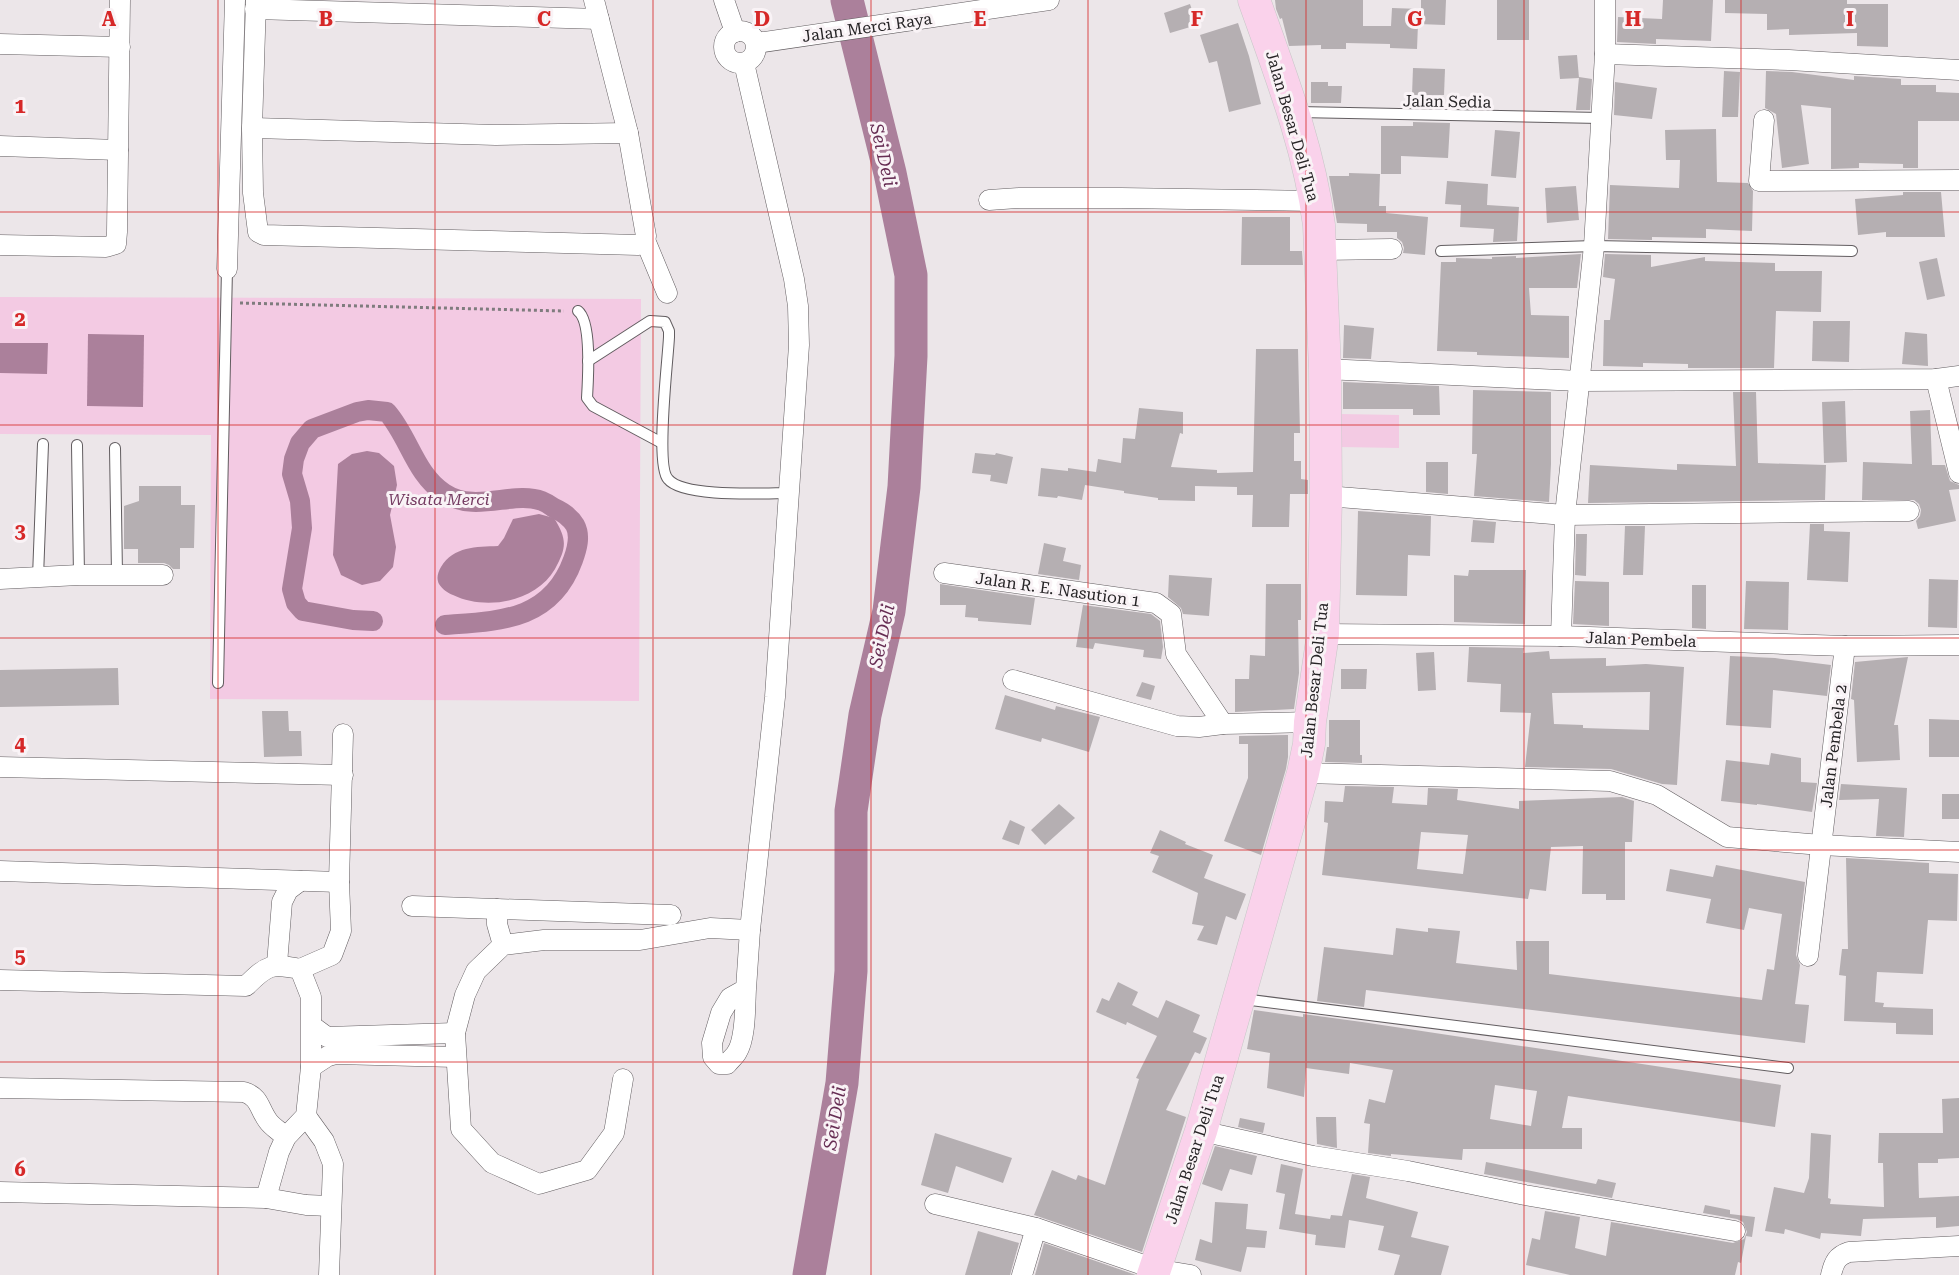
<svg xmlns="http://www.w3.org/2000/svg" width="1959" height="1275" font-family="'Roboto Serif',serif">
  <rect width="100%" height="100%" fill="#ece6e9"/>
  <g fill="#f3cae3">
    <polygon points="0,297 641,299 639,701 210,699 211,435 0,434"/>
    <polygon points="1340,414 1399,415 1399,448 1340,447"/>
  </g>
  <g fill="#ab809b">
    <polygon points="88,334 144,335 143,407 87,406"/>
    <polygon points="0,343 48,343 47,374 0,373"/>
    <polygon points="367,451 379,453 394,466 397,485 390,515 396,547 393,567 380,581 362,585 341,575 333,555 338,464 352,454"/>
    <path d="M539,514L554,518C567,539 567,547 555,569C536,602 486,611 453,595C448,593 442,589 439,584C436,578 438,572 441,567C454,546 476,547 498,546L504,538L513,519Z"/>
  </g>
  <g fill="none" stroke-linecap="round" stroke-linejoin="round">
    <path stroke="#ab809b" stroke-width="20" d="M373,621L353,620L303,611L296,603L292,589L302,528L300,501L292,474L294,459L300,443L312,429L357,412L368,410L387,412C409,437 415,474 444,493C476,514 513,490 542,501C547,503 551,506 554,508C563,512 570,517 575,525C581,536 577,549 573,560C551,621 499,621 445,625"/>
    <polyline stroke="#ab809b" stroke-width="33" points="809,1275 842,1083 851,971 851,811 865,715 889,611 904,487 911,356 911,275 890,173 847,0"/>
  </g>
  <g fill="#b5afb2" fill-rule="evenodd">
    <polygon points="1275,0 1363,0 1363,26 1391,26 1392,8 1421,9 1421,0 1446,0 1445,25 1418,24 1417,49 1390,48 1390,44 1346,43 1346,49 1321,49 1321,45 1289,46 1282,18 1280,19 1276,9"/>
    <rect x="1497" y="0" width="32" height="40"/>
    <polygon points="1663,0 1713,0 1711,41 1656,39 1656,44 1617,42 1618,17 1662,19"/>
    <polygon points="1725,0 1847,0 1847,4 1888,4 1888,47 1857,46 1857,33 1789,35 1789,29 1767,30 1767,14 1725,13"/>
    <polygon points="1190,4 1197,25 1170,33 1164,13"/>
    <polygon points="1238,23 1249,56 1261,104 1229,112 1217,61 1209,63 1200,35"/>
    <polygon points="1577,55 1579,78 1560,79 1558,56"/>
    <polygon points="1413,68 1445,69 1444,95 1412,95"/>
    <polygon points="1724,71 1740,72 1738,117 1722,117"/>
    <polygon points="1766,71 1792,72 1854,80 1854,76 1901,79 1901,85 1936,85 1936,92 1959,93 1959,121 1918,121 1918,168 1903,168 1903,164 1859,163 1859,168 1831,169 1831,108 1801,105 1809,164 1782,168 1776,114 1765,108"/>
    <polygon points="1579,77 1592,79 1590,110 1576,110"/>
    <polygon points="1311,82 1328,82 1328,86 1342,86 1341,103 1311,103"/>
    <polygon points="1615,82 1657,88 1652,119 1614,115"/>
    <polygon points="1413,122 1450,123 1448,158 1401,156 1401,174 1381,174 1381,126 1413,126"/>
    <polygon points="1716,129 1717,182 1748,183 1753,191 1752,231 1706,229 1706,238 1652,237 1652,240 1608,239 1610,185 1679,188 1680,160 1666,160 1665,130"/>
    <polygon points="1495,130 1520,132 1516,178 1491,176"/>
    <polygon points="1349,173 1380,174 1379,206 1386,206 1386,213 1428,217 1425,255 1403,253 1404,248 1402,242 1397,238 1397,232 1367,232 1367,224 1337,223 1329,176 1349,176"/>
    <polygon points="1447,181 1488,184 1487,205 1519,207 1517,241 1493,242 1494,229 1460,227 1461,205 1445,204"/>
    <polygon points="1576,186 1579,220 1547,223 1545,188"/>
    <polygon points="1903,192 1941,192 1945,237 1886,237 1886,232 1858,235 1855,199 1903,195"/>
    <polygon points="1242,217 1290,217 1290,251 1302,251 1303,265 1241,265"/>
    <polygon points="1581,254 1577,288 1529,288 1531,315 1569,316 1569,358 1477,355 1477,352 1437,351 1441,262 1456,262 1456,258 1492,259 1492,257 1516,256 1516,258"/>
    <polygon points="1605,254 1651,255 1651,267 1705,257 1705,261 1775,263 1775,271 1822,271 1821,312 1776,311 1774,368 1688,368 1688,364 1643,363 1643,367 1603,366 1604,320 1610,320 1615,279 1603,277"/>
    <polygon points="1937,258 1945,296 1927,300 1919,262"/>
    <polygon points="1813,321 1850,321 1849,362 1812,361"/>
    <polygon points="1344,325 1374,328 1371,359 1343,358"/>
    <polygon points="1905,332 1927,334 1928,366 1902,364"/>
    <polygon points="1256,349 1298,349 1300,433 1294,433 1294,461 1301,461 1301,479 1308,480 1308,494 1290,494 1289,527 1252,527 1253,495 1237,495 1237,487 1195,486 1195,501 1158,500 1158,498 1124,493 1124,491 1085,485 1082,500 1058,496 1057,498 1038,496 1041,468 1068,471 1068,468 1096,472 1098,459 1121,463 1123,438 1135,439 1139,408 1183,412 1183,434 1180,433 1171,467 1217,470 1217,473 1253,472"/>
    <polygon points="1343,382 1439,386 1440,415 1413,415 1413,409 1343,409"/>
    <polygon points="1473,390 1551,392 1551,464 1549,502 1474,496 1477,454 1472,454"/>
    <polygon points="1733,392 1756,392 1758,463 1826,465 1825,500 1588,503 1590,465 1677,470 1677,464 1736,466"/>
    <polygon points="1845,401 1847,462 1824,463 1822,402"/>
    <polygon points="1930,410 1932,465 1945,465 1950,481 1959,485 1959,489 1949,490 1956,521 1918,529 1916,521 1920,516 1921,510 1919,504 1914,500 1862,500 1863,462 1912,464 1910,411"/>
    <polygon points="975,453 995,455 996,453 1013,457 1007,484 990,481 991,475 972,473"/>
    <polygon points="1426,462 1448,462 1448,494 1426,492"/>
    <polygon points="139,486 181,486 181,505 195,505 194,548 180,548 180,569 173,569 169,565 164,563 138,563 138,549 124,549 124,506 139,501"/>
    <polygon points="1358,511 1431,516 1430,556 1408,555 1407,596 1356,595"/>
    <polygon points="1473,520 1496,522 1494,543 1471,542"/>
    <polygon points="1810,524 1824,524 1824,531 1850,532 1848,582 1807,580"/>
    <polygon points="1625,526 1645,526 1643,575 1623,575"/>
    <polygon points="1576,534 1587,534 1586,576 1575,575"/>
    <polygon points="1044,543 1066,548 1063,561 1081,565 1079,580 1038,574"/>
    <polygon points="1469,570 1526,570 1525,624 1454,622 1454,575 1468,576"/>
    <polygon points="1169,575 1212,578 1209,616 1183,614 1181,608 1168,597"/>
    <polygon points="1929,579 1958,580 1957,628 1928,627"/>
    <polygon points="1575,581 1609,582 1609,626 1573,624"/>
    <polygon points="1746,581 1789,582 1788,630 1744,629"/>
    <polygon points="940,584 1035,598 1031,625 978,621 978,618 965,617 966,605 940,605"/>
    <polygon points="1266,584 1301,584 1301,620 1298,620 1299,673 1294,709 1235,712 1235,679 1249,679 1250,655 1265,656"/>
    <polygon points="1692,585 1706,585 1706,629 1692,628"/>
    <polygon points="1083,605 1151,614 1160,621 1163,647 1161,659 1143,657 1144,650 1095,643 1093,649 1076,647"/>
    <path d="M1469,647L1524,648L1523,653L1549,651L1550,659L1606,658V666L1646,664L1684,667L1677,785L1662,784L1611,769L1525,767L1531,713L1500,712L1501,684L1467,682ZM1650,692L1649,730L1583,728V725L1554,724L1552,693Z"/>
    <polygon points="1434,652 1436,690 1418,691 1416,653"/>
    <polygon points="1730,656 1775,658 1831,665 1827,696 1773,690 1771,728 1726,725"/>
    <polygon points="1908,657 1894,725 1898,725 1900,760 1857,762 1854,700 1851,699 1855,662"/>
    <polygon points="118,668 119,705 0,707 0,670"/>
    <polygon points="1341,669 1367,669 1366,689 1341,689"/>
    <polygon points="1142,682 1155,686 1151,700 1136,696"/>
    <polygon points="1005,695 1055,710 1056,706 1100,717 1089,752 1042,738 1041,742 995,729"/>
    <polygon points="262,711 288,711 289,731 301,731 302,756 264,757"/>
    <polygon points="1929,719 1959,720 1959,757 1929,757"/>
    <polygon points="1329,720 1360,720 1360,755 1362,755 1362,763 1325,762 1327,747 1329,747"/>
    <polygon points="1288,735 1288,757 1286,769 1261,855 1224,841 1248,778 1248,744 1239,744 1239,736"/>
    <polygon points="1771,753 1801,758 1801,782 1817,783 1812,812 1757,804 1757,805 1721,801 1726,760 1769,765"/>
    <polygon points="1841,784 1907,788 1904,837 1876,836 1879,799 1839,800"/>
    <path d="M1345,786L1394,787L1392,803L1427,805L1428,788L1458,789L1457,800L1519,809V801L1622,797L1634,801L1632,842H1625V900H1606V894H1582L1583,846L1551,847L1546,891L1530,889L1528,899L1322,875L1328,823L1324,822L1325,801L1343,802ZM1421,832L1468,835L1463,874L1417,869Z"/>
    <rect x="1942" y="794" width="17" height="25"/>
    <polygon points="1059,804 1075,818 1045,845 1031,830"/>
    <polygon points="1010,820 1025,827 1019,845 1002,839"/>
    <polygon points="1160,830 1186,842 1185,844 1213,855 1204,878 1246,894 1236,920 1226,916 1217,945 1197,940 1204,926 1192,924 1198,893 1152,872 1159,856 1150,853"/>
    <polygon points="1846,858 1929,863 1929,873 1958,874 1957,921 1928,920 1923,974 1877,972 1875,1002 1884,1003 1883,1007 1933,1009 1933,1035 1896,1034 1896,1023 1844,1021 1846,976 1839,975 1842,949 1848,949"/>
    <polygon points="1716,865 1805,882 1796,955 1800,965 1795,1004 1809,1005 1805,1043 1366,990 1364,1007 1317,1001 1324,947 1393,955 1396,928 1428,932 1428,928 1460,931 1456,963 1517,970 1516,941 1549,941 1549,974 1762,1000 1767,969 1774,970 1782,914 1749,908 1744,930 1706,923 1711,899 1666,891 1670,869 1713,877"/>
    <polygon points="1118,982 1138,992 1132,1005 1158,1018 1166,1000 1200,1015 1193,1032 1207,1038 1200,1054 1195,1052 1166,1110 1186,1117 1142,1252 1034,1215 1052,1170 1076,1180 1078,1175 1105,1185 1139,1079 1136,1078 1157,1036 1127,1022 1126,1025 1096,1012 1102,998 1109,1001"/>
    <path d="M1254,1010L1303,1017V1014L1362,1022L1781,1085L1775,1127L1568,1096L1562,1128H1582V1149H1463L1462,1160L1391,1154V1156L1368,1153L1370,1124L1364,1123L1369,1099L1385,1103L1393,1070L1350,1063L1349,1074L1306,1068L1304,1097L1267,1088L1270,1053L1247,1049ZM1495,1085L1537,1091L1531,1126L1490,1119Z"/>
    <polygon points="1959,1098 1959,1158 1938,1159 1938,1163 1918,1163 1919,1198 1959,1196 1959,1226 1936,1228 1936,1217 1863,1219 1861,1236 1821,1233 1820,1239 1785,1229 1784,1234 1765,1231 1774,1187 1804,1193 1809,1178 1811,1133 1831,1135 1828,1198 1831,1199 1830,1204 1884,1207 1883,1163 1878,1163 1879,1133 1943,1133 1942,1099"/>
    <polygon points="1316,1117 1336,1117 1337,1148 1317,1144"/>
    <polygon points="1240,1118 1265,1123 1263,1133 1238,1127"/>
    <polygon points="935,1133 1012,1158 1003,1183 956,1166 948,1193 921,1185"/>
    <polygon points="1215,1146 1257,1156 1252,1175 1230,1169 1222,1191 1202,1184"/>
    <polygon points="1486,1162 1596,1184 1598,1179 1616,1183 1612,1198 1484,1174"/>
    <polygon points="1281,1164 1303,1169 1295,1214 1330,1219 1331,1215 1342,1216 1352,1174 1370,1177 1366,1198 1418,1212 1411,1237 1449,1246 1441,1275 1394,1275 1400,1255 1378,1250 1384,1226 1349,1220 1345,1248 1315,1245 1316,1235 1279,1229 1285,1194 1276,1192"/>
    <polygon points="1215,1202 1248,1204 1246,1229 1267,1231 1265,1248 1247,1247 1241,1272 1195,1260 1200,1239 1212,1243"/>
    <polygon points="1705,1205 1730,1210 1730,1214 1755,1217 1752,1237 1746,1236 1741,1263 1738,1262 1735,1275 1570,1275 1526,1265 1532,1238 1540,1240 1545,1211 1580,1217 1575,1248 1606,1256 1611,1222 1733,1243 1744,1239 1747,1232 1743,1222 1737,1219 1703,1213"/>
    <polygon points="978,1231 1019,1243 1010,1275 965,1275"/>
    <polygon points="1044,1243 1136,1275 1035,1275"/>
  </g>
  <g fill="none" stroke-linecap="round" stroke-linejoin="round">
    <defs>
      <g id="lane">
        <polyline points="1298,112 1600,118"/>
        <polyline points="1441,251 1594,246 1852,251"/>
        <path d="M578,311C592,322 588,380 587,398L593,406L662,443"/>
        <path d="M588,361L650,321L665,322L669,331V337C668,360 655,465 668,479C683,498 765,493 790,493"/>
        <polyline points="77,445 79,575"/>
        <polyline points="115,448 117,574"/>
        <polyline points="38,577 43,444"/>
        <polyline points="218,683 227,269"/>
        <polyline points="1243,999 1788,1068"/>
      </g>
      <g id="street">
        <polyline points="256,0 252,128 253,193 258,232 264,235 638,245 643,244 646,236 628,133 594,0"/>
        <polyline points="724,0 735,32"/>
        <polyline points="255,9 599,19"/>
        <circle cx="740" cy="47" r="16"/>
        <polyline points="757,43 1049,0"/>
        <polyline points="0,44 120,47"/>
        <polyline points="1605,54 1789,60 1959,70"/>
        <path d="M744,63L794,279L798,306L799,345L775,697L750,930L746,989C745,1006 746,1038 737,1052C735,1056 730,1060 727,1064H719L713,1057L712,1043L721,1013L730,998L746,989"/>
        <polyline points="1764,120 1759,181 1959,180"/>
        <polyline points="252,128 496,135 628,133"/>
        <polyline points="0,146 118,150"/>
        <polyline points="989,200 1019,198 1121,198 1316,201"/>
        <polyline points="645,240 667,293"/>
        <polyline points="0,245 106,247 116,244 117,232 120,0"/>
        <polyline points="1321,250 1392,249"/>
        <polyline points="227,269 235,0"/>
        <polyline points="1325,369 1580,381 1936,379 1959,376"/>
        <polyline points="1936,379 1959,473"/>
        <polyline points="1326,496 1565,515 1909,511"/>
        <polyline points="944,573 1156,603 1171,614 1176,654 1223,724"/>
        <polyline points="0,579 79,575 163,575"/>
        <polyline points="1323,634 1561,636 1845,646 1959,645"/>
        <polyline points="1561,636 1565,515 1594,246 1605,54 1605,0"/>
        <polyline points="1013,680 1177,726 1199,727 1223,724 1310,722"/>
        <polyline points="0,767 343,775"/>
        <polyline points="1303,773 1610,781 1657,795 1727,837 1821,845 1959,852"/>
        <polyline points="0,871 339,882"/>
        <polyline points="412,906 671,915"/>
        <polyline points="497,909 497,924 503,945"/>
        <polyline points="1808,956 1845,646"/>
        <polyline points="277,964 282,902 288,890 300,881"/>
        <polyline points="300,969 332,955 341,931 339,882 343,734"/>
        <path d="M0,980L246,986C267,965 271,963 300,969L311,997V1067L306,1116L286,1137L279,1152L266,1198"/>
        <polyline points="312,1026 327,1037 455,1033"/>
        <polyline points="311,1067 328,1056 336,1054 455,1057"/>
        <polyline points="623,1079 614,1133 587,1170 539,1184 492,1163 461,1129 455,1033 465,995 476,971 503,945 544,940 640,940 710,928 750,930"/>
        <path d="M0,1088L244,1092C260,1097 259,1109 268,1121C272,1127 281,1132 286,1137"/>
        <polyline points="306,1116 324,1141 333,1164 329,1275"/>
        <polyline points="1201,1131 1313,1156 1408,1171 1525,1195 1735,1231"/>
        <polyline points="0,1192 266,1198 306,1205 330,1206"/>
        <polyline points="935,1204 1036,1228 1155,1269 1191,1275"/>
        <polyline points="1022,1275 1036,1228"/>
        <path d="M1831,1275C1834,1262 1837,1256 1849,1252L1959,1246"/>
      </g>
      <path id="primary" d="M1153,1275L1201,1131L1303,773L1309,744L1310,722L1323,634L1326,496L1325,369L1319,225C1309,147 1280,73 1254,0"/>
    </defs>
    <use href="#lane" stroke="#625d60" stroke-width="12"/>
    <use href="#street" stroke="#625d60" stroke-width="21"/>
    <use href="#primary" stroke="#c7c6c7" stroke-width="33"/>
    <polyline stroke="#7f7c7e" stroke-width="3" stroke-dasharray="3 3" stroke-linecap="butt" points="240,303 564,311"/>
    <use href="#lane" stroke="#fff" stroke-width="10"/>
    <use href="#street" stroke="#fff" stroke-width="20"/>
    <use href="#primary" stroke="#fad2eb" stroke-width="32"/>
  </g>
  <path fill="none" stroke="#d62828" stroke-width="1.5" stroke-opacity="0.55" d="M218,0V1275M435,0V1275M653,0V1275M871,0V1275M1088,0V1275M1306,0V1275M1524,0V1275M1741,0V1275M0,212H1959M0,425H1959M0,638H1959M0,850H1959M0,1062H1959"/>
  <g text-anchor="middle" stroke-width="6" stroke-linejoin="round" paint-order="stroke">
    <g font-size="16" fill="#262426" stroke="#f9f3f6">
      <text transform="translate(867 27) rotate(-8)" y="6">Jalan Merci Raya</text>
      <text transform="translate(1447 101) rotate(1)" y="6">Jalan Sedia</text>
      <text transform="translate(1293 126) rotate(74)" y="6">Jalan Besar Deli Tua</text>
      <text transform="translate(1058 589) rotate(8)" y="6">Jalan R. E. Nasution 1</text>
      <text transform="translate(1641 639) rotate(2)" y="6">Jalan Pembela</text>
      <text transform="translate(1314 680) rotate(-84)" y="6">Jalan Besar Deli Tua</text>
      <text transform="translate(1833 746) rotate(-83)" y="6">Jalan Pembela 2</text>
      <text transform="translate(1194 1149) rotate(-72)" y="6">Jalan Besar Deli Tua</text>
    </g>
    <g font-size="16" font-style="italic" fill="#753b62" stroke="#f9f3f6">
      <text x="439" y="505">Wisata Merci</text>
    </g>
    <g font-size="18" font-style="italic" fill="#662d53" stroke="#f9f3f6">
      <text transform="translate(883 155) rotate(77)" y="6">Sei Deli</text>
      <text transform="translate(882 636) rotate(-78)" y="6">Sei Deli</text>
      <text transform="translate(835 1118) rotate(-81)" y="6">Sei Deli</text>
    </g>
  </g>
  <g font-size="20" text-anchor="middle" font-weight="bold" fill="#d62828" stroke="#f9f3f6" stroke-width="6" stroke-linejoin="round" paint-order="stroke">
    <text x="109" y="26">A</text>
    <text x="326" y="26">B</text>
    <text x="544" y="26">C</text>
    <text x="762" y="26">D</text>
    <text x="980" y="26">E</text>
    <text x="1197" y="26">F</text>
    <text x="1415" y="26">G</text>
    <text x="1633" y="26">H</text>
    <text x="1850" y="26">I</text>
    <text x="20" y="113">1</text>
    <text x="20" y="326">2</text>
    <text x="20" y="538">3</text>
    <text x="20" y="751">4</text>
    <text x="20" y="963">5</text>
    <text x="20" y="1176">6</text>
  </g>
</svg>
